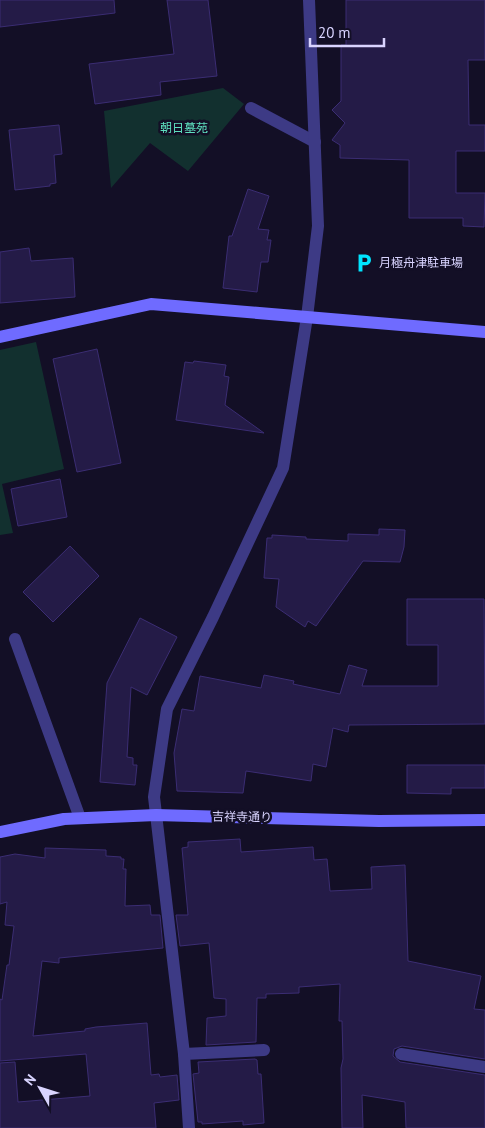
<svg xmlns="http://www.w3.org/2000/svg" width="485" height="1128" font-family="'PT Sans','Noto Sans JP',sans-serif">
  <rect width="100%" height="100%" fill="#130f26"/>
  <g fill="#12302f">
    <polygon points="223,88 244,104 188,171 150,143 111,188 104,111"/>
    <polygon points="36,342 64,469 2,484 13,533 0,535 0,350"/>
  </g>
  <g fill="#241b47" stroke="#3b2d73">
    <polygon points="0,0 114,0 115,13 0,27"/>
    <polygon points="167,0 208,0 217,76 160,82 161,95 95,104 89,64 174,54"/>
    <polygon points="346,0 485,0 485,60 468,60 469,125 485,125 485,151 456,151 456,193 485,193 484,227 463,226 463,218 409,218 409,160 340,158 340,145 332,140 345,123 332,110 341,101 341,45 346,45"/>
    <polygon points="59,125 62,154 54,155 56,183 50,184 50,186 15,190 9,130"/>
    <polygon points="248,189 269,196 258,229 269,230 267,240 271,240 268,262 261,262 257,292 223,288 229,236 232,236"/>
    <polygon points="29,248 31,261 73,258 75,297 0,303 0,252"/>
    <polygon points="97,349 121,463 77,472 53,359"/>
    <polygon points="194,361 226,365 224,376 229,377 225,405 264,433 176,420 185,362 193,363"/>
    <polygon points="60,479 67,517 18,526 11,489"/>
    <polygon points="379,529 405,530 404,547 400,562 363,561 316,626 308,621 305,627 276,607 279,579 264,578 267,538 272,538 272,535 306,537 306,539 348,541 348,534 379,535"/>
    <polygon points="70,546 99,576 53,622 23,592"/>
    <polygon points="407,599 484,599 485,724 349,725 348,732 333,728 326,767 313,764 311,781 246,771 243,793 177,791 174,753 182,709 194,711 200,676 261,688 264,675 294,681 293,684 340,694 349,665 367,670 362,686 438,686 438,645 407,645"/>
    <polygon points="140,618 177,637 147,695 131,687 127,757 133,758 133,765 137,765 135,785 100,782 107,683"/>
    <polygon points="407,765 485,765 485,788 451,788 451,794 407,793"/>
    <polygon points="240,839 241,852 313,847 314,860 327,859 330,891 372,889 371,867 405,865 408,961 481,976 474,1009 485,1010 485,1059 402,1046 394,1049 393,1056 400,1062 485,1075 485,1128 406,1128 405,1102 362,1095 363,1128 342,1128 341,1068 343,1059 342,1021 339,1021 340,984 299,987 299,993 266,994 266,998 257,998 256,1042 206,1045 207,1018 226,1016 226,999 214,998 209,943 180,946 176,915 188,915 182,848 188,847 188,842"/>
    <polygon points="45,848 106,850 106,856 121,857 121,859 124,859 123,869 126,869 125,906 150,905 151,915 160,915 163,948 59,958 59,963 42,961 33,1036 85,1031 85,1029 96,1027 147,1023 151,1075 159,1074 160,1077 177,1075 179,1100 154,1103 156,1128 0,1128 0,1063 15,1062 18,1102 90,1096 86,1054 0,1061 0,999 2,1000 7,965 9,965 14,926 5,925 7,902 0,904 0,857 15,854 45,858"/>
    <polygon points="255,1059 257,1060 258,1074 261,1074 264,1123 243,1125 243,1121 202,1124 202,1122 198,1122 193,1074 199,1073 198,1062"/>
  </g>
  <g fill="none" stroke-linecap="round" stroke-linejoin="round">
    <g stroke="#3d3a85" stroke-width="12">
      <polyline points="251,108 315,142"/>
      <polyline points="15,639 80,818"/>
      <polyline points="184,1054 264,1050"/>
      <polyline points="401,1054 485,1067"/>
    </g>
    <polyline stroke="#3d3a85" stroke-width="12" points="189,1128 184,1054 154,797 167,709 213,617 283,468 307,317 318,226 309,0"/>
    <g stroke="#6f6bff" stroke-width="12">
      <polyline points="0,337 151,304 485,332"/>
      <polyline points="0,832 64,819 156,815 379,821 485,820"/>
    </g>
  </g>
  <defs>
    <symbol id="parking-bare" viewBox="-9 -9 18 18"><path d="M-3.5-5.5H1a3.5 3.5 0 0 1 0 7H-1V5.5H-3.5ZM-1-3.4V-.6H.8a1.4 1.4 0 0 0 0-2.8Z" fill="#00e5ff" stroke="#130f26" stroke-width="2.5" paint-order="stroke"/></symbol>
  </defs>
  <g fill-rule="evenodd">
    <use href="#parking-bare" x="350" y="249" width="28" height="28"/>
  </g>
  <g text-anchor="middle" stroke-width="5" stroke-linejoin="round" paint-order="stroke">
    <g font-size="12" fill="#5fe0c0" stroke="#130f26">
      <text x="184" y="132">朝日墓苑</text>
    </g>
    <g font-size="12" fill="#d9d4ff" stroke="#130f26" text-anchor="start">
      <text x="379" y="267">月極舟津駐車場</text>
    </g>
    <g font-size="12" fill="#d9d4ff" stroke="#130f26">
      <text transform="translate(242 817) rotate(1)" y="4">吉祥寺通り</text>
    </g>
  </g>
  <g transform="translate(40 1088) rotate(309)" stroke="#130f26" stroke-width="4" paint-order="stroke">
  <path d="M0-4L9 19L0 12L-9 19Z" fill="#d9d4ff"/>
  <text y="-8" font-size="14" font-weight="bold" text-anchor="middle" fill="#d9d4ff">N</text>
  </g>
  <path d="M310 38v8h74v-8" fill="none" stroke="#d9d4ff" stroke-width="2.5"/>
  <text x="318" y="38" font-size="15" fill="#d9d4ff" stroke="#130f26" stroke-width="4" paint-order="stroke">20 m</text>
</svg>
